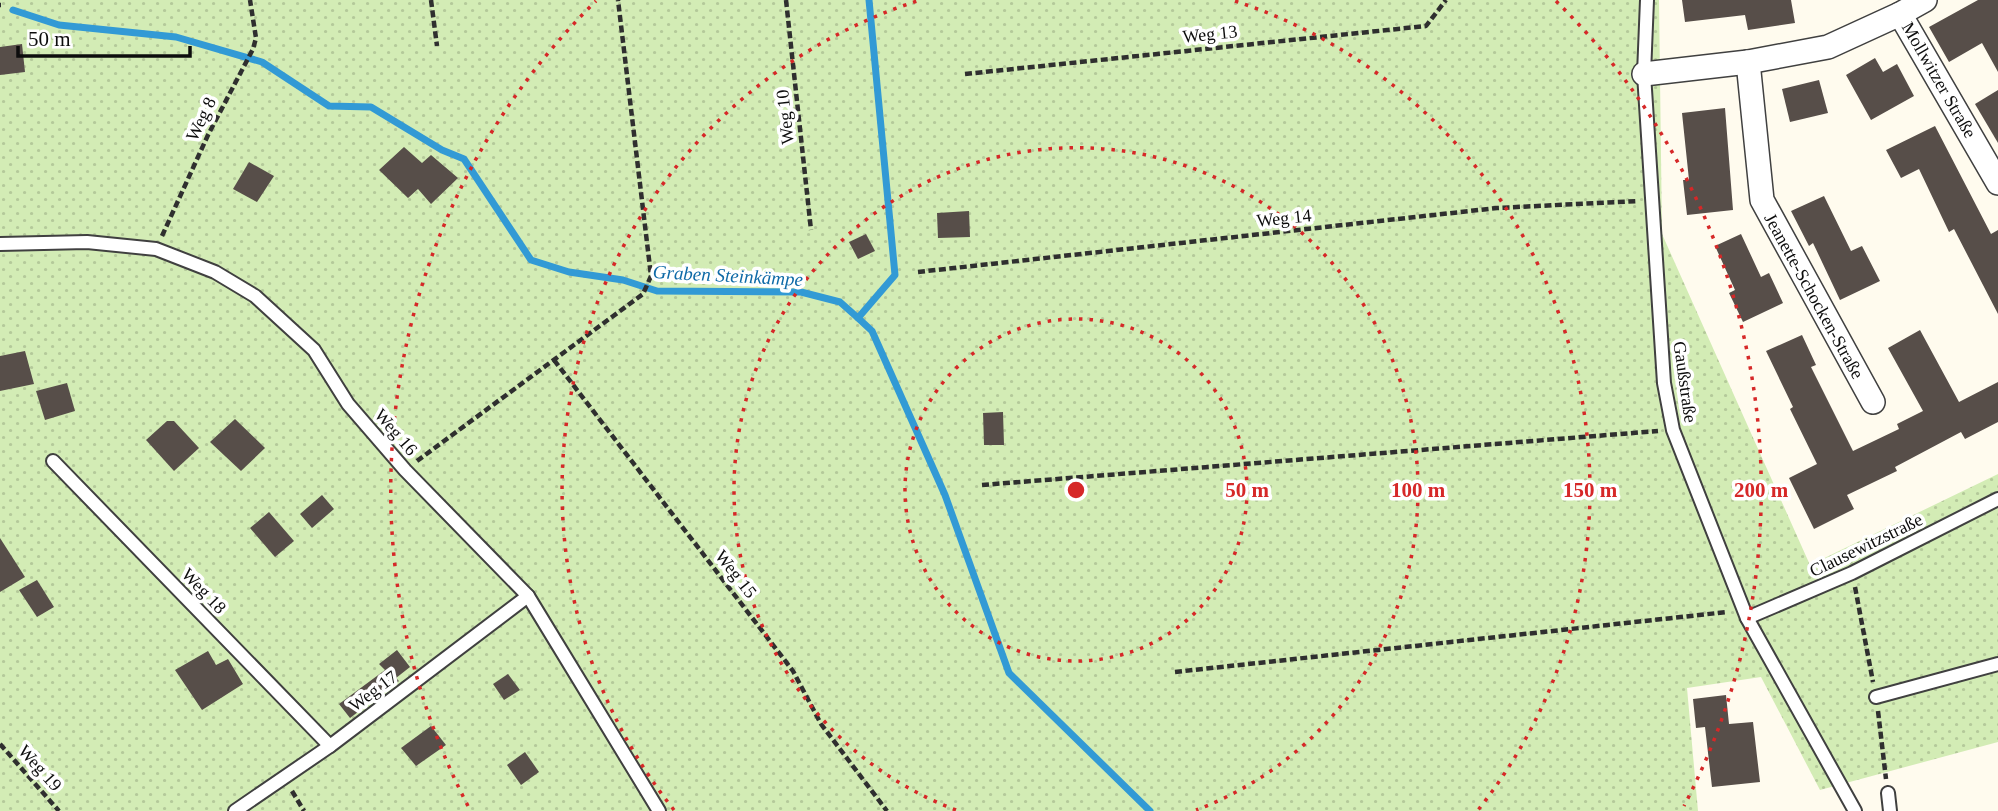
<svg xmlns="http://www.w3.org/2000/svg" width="1998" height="811" font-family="Georgia,serif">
  <defs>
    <pattern id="park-dots" width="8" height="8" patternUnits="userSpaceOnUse" patternTransform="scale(1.75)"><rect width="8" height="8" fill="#d3ecb5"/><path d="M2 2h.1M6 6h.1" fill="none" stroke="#b4c99a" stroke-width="1.8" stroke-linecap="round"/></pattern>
  </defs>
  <rect width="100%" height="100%" fill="#fffbee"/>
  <polygon fill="url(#park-dots)" points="0,0 1659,0 1662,234 1810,565 1998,474 1998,742 1820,790 1761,677 1687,688 1698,811 0,811"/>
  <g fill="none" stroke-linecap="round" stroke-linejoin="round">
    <g stroke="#329ad5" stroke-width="7">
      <polyline points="13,10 59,25 176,37 262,62 329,106 371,107 442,150 464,159 531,260 569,272 623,280 657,291 801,292 840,302 858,318 895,275 869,0"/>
      <polyline points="858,318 872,331 945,495 1009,673 1150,811"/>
    </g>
  </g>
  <g fill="#574e49">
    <polygon points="1682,0 1791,0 1795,23 1748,30 1745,15 1685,22"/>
    <polygon points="1978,0 1998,0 1998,72 1982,43 1949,62 1929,27"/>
    <polygon points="22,44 25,72 0,75 0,47"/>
    <polygon points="1875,58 1883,72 1897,64 1914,96 1871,120 1846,75"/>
    <polygon points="1819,80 1828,113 1790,122 1782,89"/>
    <polygon points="1998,90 1998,143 1975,104"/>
    <polygon points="1725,108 1733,210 1687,215 1683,180 1689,180 1682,113"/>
    <polygon points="1935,126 1991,234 1998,230 1998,314 1954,229 1949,232 1919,169 1901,178 1886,150"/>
    <polygon points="404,147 422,163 431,155 458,178 431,204 418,189 408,198 379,170"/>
    <polygon points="249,162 274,176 257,202 233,189"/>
    <polygon points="1824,196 1851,251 1862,246 1880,281 1840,300 1813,243 1809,246 1791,211"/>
    <polygon points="969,211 970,237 938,238 937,213"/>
    <polygon points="866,234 875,251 858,259 849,242"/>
    <polygon points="1741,234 1761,277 1769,273 1783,303 1743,322 1729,293 1735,290 1715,246"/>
    <polygon points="1920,330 1959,402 1998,382 1998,422 1965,439 1961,432 1895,467 1897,471 1847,495 1854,509 1814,529 1789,478 1817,464 1790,409 1793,407 1766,351 1802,335 1816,365 1811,367 1853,451 1899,429 1897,424 1923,411 1888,348"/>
    <polygon points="25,351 34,384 0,391 0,356"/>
    <polygon points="67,383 75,411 45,420 36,391"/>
    <polygon points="1003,412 1004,445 984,445 983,413"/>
    <polygon points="235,419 265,448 241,471 210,442"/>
    <polygon points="167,421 174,421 199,448 174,471 146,440"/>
    <polygon points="322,495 334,509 312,528 300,514"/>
    <polygon points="269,512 294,541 275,557 250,528"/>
    <polygon points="0,538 25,577 0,592"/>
    <polygon points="37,580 54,607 37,617 19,590"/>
    <polygon points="397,650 410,667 396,678 399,681 350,718 339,704 385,670 379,664"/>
    <polygon points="208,651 216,665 228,659 243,684 202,710 175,670"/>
    <polygon points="508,674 520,690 504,700 493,684"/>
    <polygon points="1726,695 1729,724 1753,722 1760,782 1712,787 1705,727 1696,728 1693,699"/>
    <polygon points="431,726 446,745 416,766 401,748"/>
    <polygon points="525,752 539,772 521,785 507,765"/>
  </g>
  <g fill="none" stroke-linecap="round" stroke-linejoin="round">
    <defs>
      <g id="service">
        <polyline points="1647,0 1644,74 1664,383 1673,430 1747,618 1855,811"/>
        <polyline points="0,244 87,242 156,249 215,272 255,296 314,350 348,404 405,470 528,596 659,811"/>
        <polyline points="53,461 330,746"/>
        <polyline points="1747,618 1852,573 1998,499"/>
        <polyline points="1876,697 1998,664"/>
        <polyline points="1888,793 1890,811"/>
        <polyline points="235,811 330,746 528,596"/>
      </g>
      <g id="minor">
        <polyline points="1900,14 1998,183"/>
        <polyline points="1748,62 1762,200 1873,402"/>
        <polyline points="1644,74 1748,62 1828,47 1900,14 1925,0"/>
      </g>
    </defs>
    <use href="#service" stroke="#404040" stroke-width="16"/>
    <use href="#minor" stroke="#404040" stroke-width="26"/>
    <g stroke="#2f2f2f" stroke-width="4.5" stroke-dasharray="7 3.5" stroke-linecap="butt">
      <polyline points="431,0 437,46"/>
      <polyline points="786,0 811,230"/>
      <polyline points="0,5 1,5"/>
      <polyline points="965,74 1426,26 1446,0"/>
      <polyline points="162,236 208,135 253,49 256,38 250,0"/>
      <polyline points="918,272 1497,208 1638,201"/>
      <polyline points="554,360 793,671 821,724 887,811"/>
      <polyline points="417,461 643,294 651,276 618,0"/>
      <polyline points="982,485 1658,431"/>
      <polyline points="1855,587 1873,682"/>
      <polyline points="1175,672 1727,612"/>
      <polyline points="1878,711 1886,779"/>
      <polyline points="0,744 59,811"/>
      <polyline points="292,791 304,811"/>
    </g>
    <use href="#service" stroke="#fff" stroke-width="12"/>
    <use href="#minor" stroke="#fff" stroke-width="23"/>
  </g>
  <g fill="none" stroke="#d62828" stroke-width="3.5" stroke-dasharray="3.5 7">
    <circle cx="1076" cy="490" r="171"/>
    <path d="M956 810A342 342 0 1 1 1196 810"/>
    <path d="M674 810A514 514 0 0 1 917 1M1235 1A514 514 0 0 1 1478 810"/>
    <path d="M468 806A685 685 0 0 1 596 1M1556 1A685 685 0 0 1 1684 806"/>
  </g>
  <g text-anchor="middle" stroke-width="7" stroke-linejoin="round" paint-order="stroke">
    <g font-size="18" fill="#0d0d0d" stroke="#fff">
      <text transform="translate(1210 34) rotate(-6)" y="6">Weg 13</text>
      <text transform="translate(1939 80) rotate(60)" y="6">Mollwitzer Straße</text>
      <text transform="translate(785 117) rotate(-96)" y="6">Weg 10</text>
      <text transform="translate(201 119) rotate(-64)" y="6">Weg 8</text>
      <text transform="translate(1284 218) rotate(-6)" y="6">Weg 14</text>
      <text transform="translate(1814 296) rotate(61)" y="6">Jeanette-Schocken-Straße</text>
      <text transform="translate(1685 382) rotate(82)" y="6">Gaußstraße</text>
      <text transform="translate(396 432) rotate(49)" y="6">Weg 16</text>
      <text transform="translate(1866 545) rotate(-26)" y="6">Clausewitzstraße</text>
      <text transform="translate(736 574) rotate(52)" y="6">Weg 15</text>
      <text transform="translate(204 591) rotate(46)" y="6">Weg 18</text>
      <text transform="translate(373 691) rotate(-37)" y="6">Weg 17</text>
      <text transform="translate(40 768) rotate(48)" y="6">Weg 19</text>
    </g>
    <g font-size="19" font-style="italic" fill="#0f6aa7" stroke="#fff">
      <text transform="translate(728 275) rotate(3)" y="7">Graben Steinkämpe</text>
    </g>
  </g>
  <circle cx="1076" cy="490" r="10" fill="#d62828" stroke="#fff" stroke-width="3.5"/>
  <g font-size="21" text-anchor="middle" font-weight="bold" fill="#d62828" stroke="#fff" stroke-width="7" stroke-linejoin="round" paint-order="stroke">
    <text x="1247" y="497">50 m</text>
    <text x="1418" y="497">100 m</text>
    <text x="1590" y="497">150 m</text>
    <text x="1761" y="497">200 m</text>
  </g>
  <path d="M18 46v10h172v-10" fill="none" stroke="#0d0d0d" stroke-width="3.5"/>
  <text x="28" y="46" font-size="21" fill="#0d0d0d" stroke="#ffffff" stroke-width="5" paint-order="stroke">50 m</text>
</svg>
